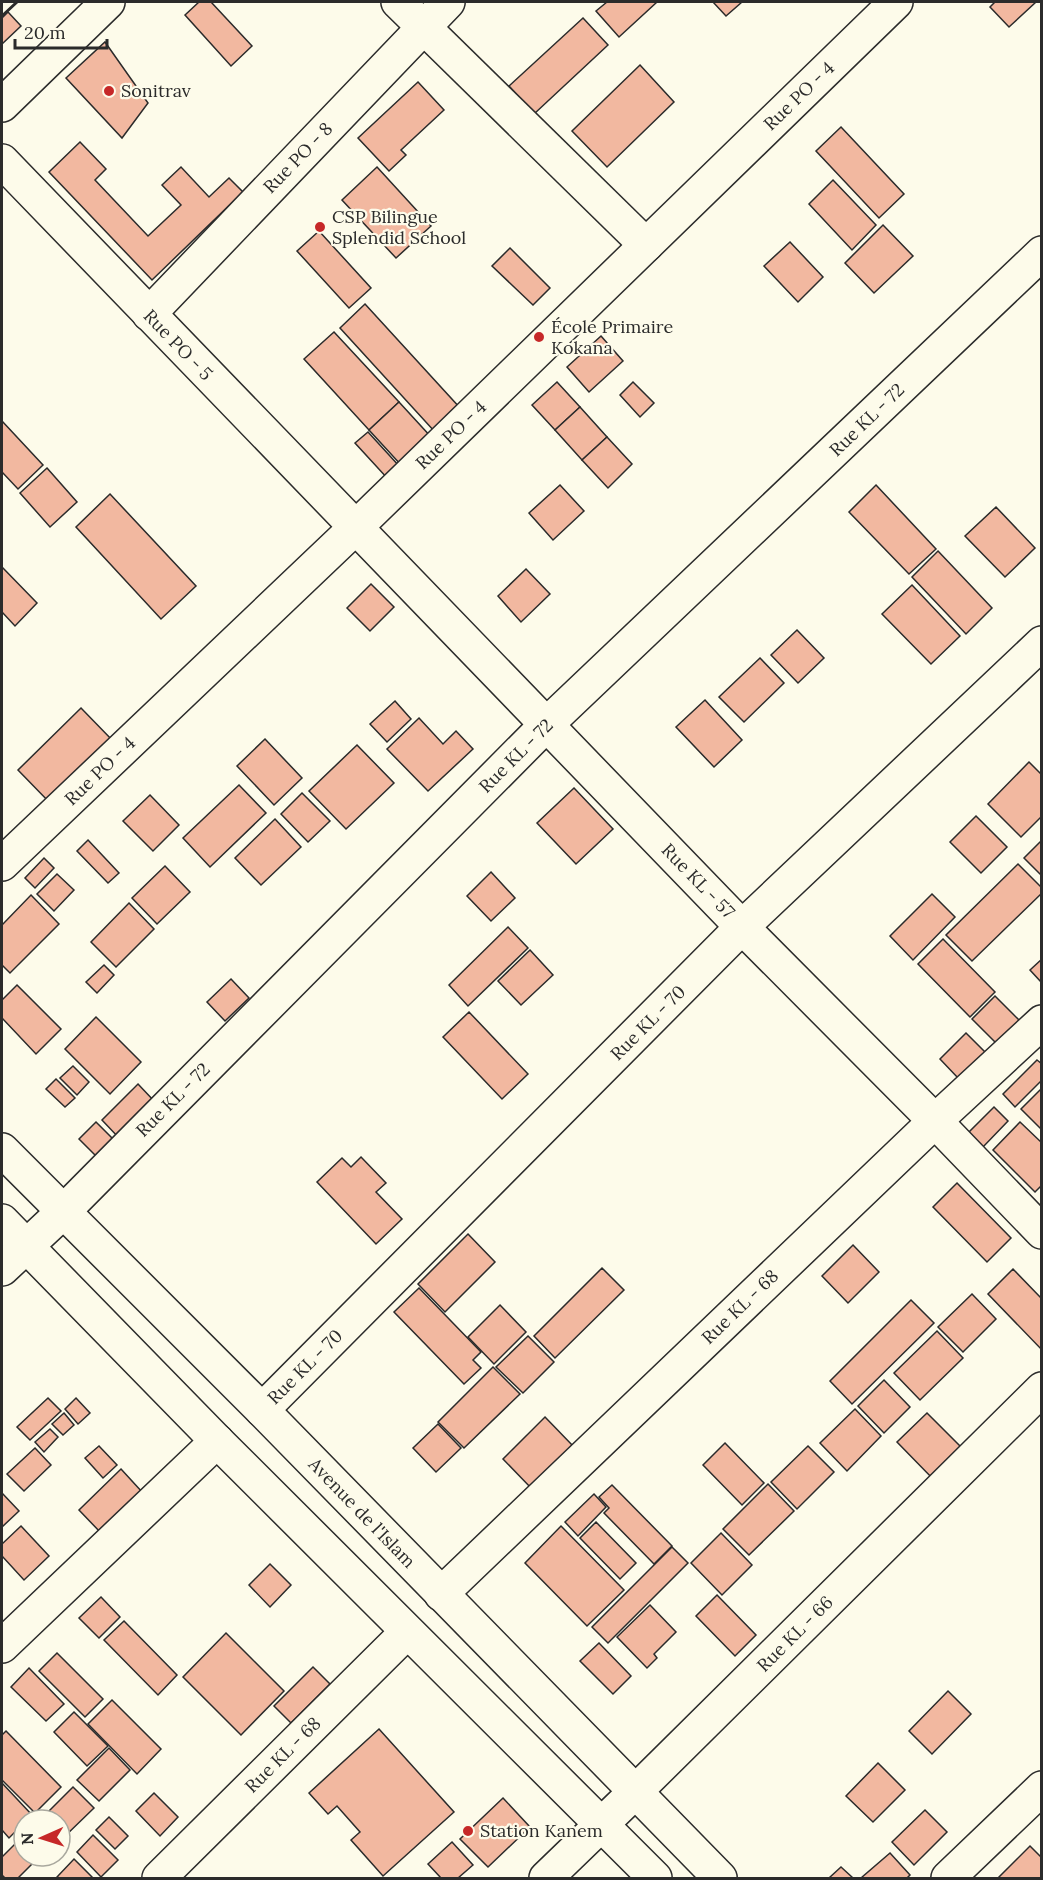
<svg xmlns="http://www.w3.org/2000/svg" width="1043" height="1880" font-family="Lora,serif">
  <rect width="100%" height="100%" fill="#fdfbea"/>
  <g fill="#f2b8a0" stroke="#2b2b2b" stroke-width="1.5">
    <polygon points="199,2 211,2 252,46 231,66 185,15"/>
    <polygon points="607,2 657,2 619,37 596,11"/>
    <polygon points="713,2 742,2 726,16"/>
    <polygon points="995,2 1036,2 1009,27 990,7"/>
    <polygon points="8,12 21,26 2,44 2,18"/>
    <polygon points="583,18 608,45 534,114 509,86"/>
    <polygon points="105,42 148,103 122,138 66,78"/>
    <polygon points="640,65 674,102 607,167 572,131"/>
    <polygon points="418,82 444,110 401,150 406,155 389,171 358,138"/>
    <polygon points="841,127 904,194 879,218 816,151"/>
    <polygon points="80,142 106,169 95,180 148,236 181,205 162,185 181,167 209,197 229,178 243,192 152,280 49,172"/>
    <polygon points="377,167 431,226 396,258 342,200"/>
    <polygon points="833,180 876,225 852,250 809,204"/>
    <polygon points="883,225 913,256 874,293 845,263"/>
    <polygon points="319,231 371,288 349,308 297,251"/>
    <polygon points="790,242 823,277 798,302 764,266"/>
    <polygon points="510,248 550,288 533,305 492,266"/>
    <polygon points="365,304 461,409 435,432 340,328"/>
    <polygon points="334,332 399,402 369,430 304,359"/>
    <polygon points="601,336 623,361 589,392 567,367"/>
    <polygon points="557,382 580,407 555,430 532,405"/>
    <polygon points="633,382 654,403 640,417 620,395"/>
    <polygon points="399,402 432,438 402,466 369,430"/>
    <polygon points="580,407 607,437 582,460 555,430"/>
    <polygon points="2,421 43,465 18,489 2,472"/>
    <polygon points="368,432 400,467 388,479 355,443"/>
    <polygon points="607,437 632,464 608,488 582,460"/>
    <polygon points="47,468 77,502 50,527 20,493"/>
    <polygon points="560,485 584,511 553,540 529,513"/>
    <polygon points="876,485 936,549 909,574 849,512"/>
    <polygon points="110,494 196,586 161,619 76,527"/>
    <polygon points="996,507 1035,548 1005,577 965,536"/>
    <polygon points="938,551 992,608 966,634 912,577"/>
    <polygon points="2,567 37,603 15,626 2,612"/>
    <polygon points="526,569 550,594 521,622 498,596"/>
    <polygon points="371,584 394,607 370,631 347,608"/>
    <polygon points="912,585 960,636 931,664 882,614"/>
    <polygon points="797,630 824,658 798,683 771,655"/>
    <polygon points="760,658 784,683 744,722 719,697"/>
    <polygon points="705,700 742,740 714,767 676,727"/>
    <polygon points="395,701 411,719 387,742 370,724"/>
    <polygon points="81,708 114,742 51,804 18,770"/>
    <polygon points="419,718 443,744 456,731 473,749 428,791 387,749"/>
    <polygon points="265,739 302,778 274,805 237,766"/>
    <polygon points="357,745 394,783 346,829 309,791"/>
    <polygon points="1029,762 1042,775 1042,816 1021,837 988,804"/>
    <polygon points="239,785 266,813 210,867 183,838"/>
    <polygon points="574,788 613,829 576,864 537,823"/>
    <polygon points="302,793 330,821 308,842 281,814"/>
    <polygon points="150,795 179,825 153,851 123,821"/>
    <polygon points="976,816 1007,847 981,873 950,842"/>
    <polygon points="275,819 301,847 261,885 235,858"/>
    <polygon points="88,840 119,873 108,883 77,851"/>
    <polygon points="1042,840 1042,876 1024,858"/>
    <polygon points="44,858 54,868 35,888 25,878"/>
    <polygon points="1018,864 1042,888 1042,893 972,961 946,935"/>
    <polygon points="165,866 190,892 157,924 132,898"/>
    <polygon points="491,872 515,898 491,921 467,896"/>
    <polygon points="57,874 74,890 54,911 37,894"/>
    <polygon points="932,894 955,917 913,960 890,936"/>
    <polygon points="31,895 59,924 10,973 2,965 2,925"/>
    <polygon points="129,903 154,929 116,967 91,942"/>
    <polygon points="508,927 528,948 468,1006 449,985"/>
    <polygon points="943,939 995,992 970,1017 918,964"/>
    <polygon points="530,950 553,975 521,1005 498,981"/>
    <polygon points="1042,959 1042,983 1030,970"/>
    <polygon points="104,965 114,975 97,993 86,982"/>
    <polygon points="231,979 249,998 225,1021 207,1002"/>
    <polygon points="17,985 61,1029 36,1054 2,1018 2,1000"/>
    <polygon points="995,996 1020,1021 997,1044 972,1019"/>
    <polygon points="469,1012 528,1074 502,1099 443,1037"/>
    <polygon points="96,1017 141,1062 110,1094 65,1049"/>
    <polygon points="966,1033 985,1052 958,1078 940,1059"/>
    <polygon points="1037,1060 1042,1064 1042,1080 1015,1107 1003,1094"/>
    <polygon points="73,1066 89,1082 77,1095 60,1078"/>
    <polygon points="56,1079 75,1098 65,1107 46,1089"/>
    <polygon points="138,1084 155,1102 119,1138 102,1120"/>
    <polygon points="1042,1088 1042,1130 1021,1109"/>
    <polygon points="994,1107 1008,1121 983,1147 968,1133"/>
    <polygon points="96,1122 115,1141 98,1158 79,1139"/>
    <polygon points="1020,1122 1042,1143 1042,1185 1035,1192 993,1150"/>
    <polygon points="361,1157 386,1183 376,1192 402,1219 376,1244 317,1182 342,1158 351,1167"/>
    <polygon points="957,1183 1011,1238 987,1262 933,1207"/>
    <polygon points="468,1234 495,1262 445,1312 418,1284"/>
    <polygon points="853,1245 879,1272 848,1303 822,1276"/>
    <polygon points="602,1268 624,1290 555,1358 534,1336"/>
    <polygon points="1013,1269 1042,1299 1042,1350 988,1294"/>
    <polygon points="419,1288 481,1352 473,1360 481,1368 464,1384 394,1312"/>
    <polygon points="972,1294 996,1319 963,1352 938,1327"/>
    <polygon points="911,1300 934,1323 852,1404 830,1381"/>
    <polygon points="500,1305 526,1332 494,1364 468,1337"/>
    <polygon points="937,1331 963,1358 920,1400 894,1373"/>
    <polygon points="528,1336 554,1362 523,1393 496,1367"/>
    <polygon points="493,1367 520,1394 464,1448 438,1422"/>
    <polygon points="884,1380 910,1407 884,1433 858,1406"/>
    <polygon points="48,1398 61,1411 30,1440 17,1427"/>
    <polygon points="76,1398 90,1413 78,1424 65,1409"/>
    <polygon points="855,1409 881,1436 847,1471 820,1443"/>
    <polygon points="64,1413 74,1425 63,1435 52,1424"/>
    <polygon points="927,1413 965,1451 935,1481 897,1442"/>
    <polygon points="545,1417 574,1447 532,1489 503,1459"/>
    <polygon points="438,1424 461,1448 436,1472 413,1448"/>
    <polygon points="50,1429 58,1437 44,1452 35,1442"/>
    <polygon points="725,1443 764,1483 742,1505 703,1465"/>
    <polygon points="99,1446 117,1465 103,1478 85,1458"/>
    <polygon points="808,1446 834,1472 797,1509 771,1482"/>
    <polygon points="35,1448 51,1465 24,1491 7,1474"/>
    <polygon points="121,1469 143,1493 101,1533 79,1510"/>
    <polygon points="768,1484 794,1511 749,1555 723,1529"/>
    <polygon points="612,1485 672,1546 654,1564 604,1513 609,1508 599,1497"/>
    <polygon points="2,1493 19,1511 2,1527"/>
    <polygon points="594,1494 606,1507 578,1536 565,1522"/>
    <polygon points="596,1522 636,1563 620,1579 580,1538"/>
    <polygon points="21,1526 49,1556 24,1580 2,1556 2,1544"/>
    <polygon points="561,1526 624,1590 587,1626 525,1563"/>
    <polygon points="721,1533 752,1565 722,1595 691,1563"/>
    <polygon points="672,1547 688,1563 608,1643 592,1627"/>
    <polygon points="270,1564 291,1585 270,1607 249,1585"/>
    <polygon points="717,1595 756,1635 735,1656 696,1616"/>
    <polygon points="101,1597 120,1617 99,1638 79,1618"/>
    <polygon points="650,1605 676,1632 654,1654 657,1658 647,1668 617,1637"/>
    <polygon points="124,1621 177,1675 158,1695 104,1640"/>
    <polygon points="226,1633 284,1691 241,1735 183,1677"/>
    <polygon points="599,1643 631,1676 613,1694 580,1661"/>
    <polygon points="57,1653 103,1699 85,1717 39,1671"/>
    <polygon points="313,1667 330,1684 291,1723 274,1706"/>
    <polygon points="29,1668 64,1704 46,1721 11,1687"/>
    <polygon points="948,1691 971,1714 932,1754 909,1731"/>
    <polygon points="112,1700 161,1749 137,1774 88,1724"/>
    <polygon points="74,1712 108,1746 87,1766 54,1732"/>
    <polygon points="379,1729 454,1812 383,1876 351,1840 360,1832 337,1806 328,1814 309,1793"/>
    <polygon points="6,1731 61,1787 35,1813 2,1780 2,1735"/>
    <polygon points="109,1748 130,1770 99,1801 77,1780"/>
    <polygon points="878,1763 905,1790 873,1822 846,1796"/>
    <polygon points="2,1783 32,1815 27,1820 24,1820 24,1823 9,1838 2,1830"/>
    <polygon points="73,1787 94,1808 62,1839 60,1837 60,1820 43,1820 41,1819"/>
    <polygon points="154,1793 178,1817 160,1836 136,1811"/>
    <polygon points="503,1798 530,1827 488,1867 460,1839"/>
    <polygon points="925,1810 947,1832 914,1865 892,1842"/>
    <polygon points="109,1817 128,1836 115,1849 96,1830"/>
    <polygon points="24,1835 24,1856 40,1856 18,1878 5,1878 2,1875 2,1857"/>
    <polygon points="93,1835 118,1860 101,1877 77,1852"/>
    <polygon points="452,1842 473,1865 458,1878 441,1878 428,1864"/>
    <polygon points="1030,1846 1042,1858 1042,1878 998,1878"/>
    <polygon points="890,1853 910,1875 907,1878 861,1878"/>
    <polygon points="74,1859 93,1878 59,1878 57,1877"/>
    <polygon points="841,1867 853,1878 829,1878"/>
  </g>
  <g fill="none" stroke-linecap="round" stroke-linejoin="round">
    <defs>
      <g id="minor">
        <polyline points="398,2 646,245"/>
        <polyline points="2,105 108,2"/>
        <polyline points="2,161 742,927 935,1121 1042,1232"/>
        <polyline points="149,314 448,2"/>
        <polyline points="2,864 355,528 896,2"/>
        <polyline points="2,1269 63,1212 547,724 1042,253"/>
        <polyline points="262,1410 742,927 1042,643"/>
        <polyline points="441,1594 935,1121 1042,1022"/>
        <polyline points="2,1646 217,1441"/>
        <polyline points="159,1878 407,1632"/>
        <polyline points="546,1878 636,1791 1042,1389"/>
        <polyline points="948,1878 1042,1788"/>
      </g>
      <g id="major">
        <polyline points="2,1150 262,1410 720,1878"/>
        <polyline points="2,1221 217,1441 655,1878"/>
      </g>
    </defs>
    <use href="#minor" stroke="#2b2b2b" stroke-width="36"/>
    <use href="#major" stroke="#2b2b2b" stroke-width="36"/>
    <use href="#minor" stroke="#fdfbea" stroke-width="33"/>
    <use href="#major" stroke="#fdfbea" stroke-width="33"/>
    <polyline stroke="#2b2b2b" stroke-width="3" points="2,16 17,2"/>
  </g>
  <g fill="#c62828" stroke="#fdfbea" stroke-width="2">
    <circle cx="109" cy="91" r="6"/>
    <circle cx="320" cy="227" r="6"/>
    <circle cx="539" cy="337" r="6"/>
    <circle cx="468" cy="1831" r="6"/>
  </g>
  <g text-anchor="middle" stroke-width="4.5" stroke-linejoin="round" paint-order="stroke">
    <g font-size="18" fill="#2b2b2b" stroke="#fdfbea" text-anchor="start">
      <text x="121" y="97">Sonitrav</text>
      <text x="332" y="223">CSP Bilingue<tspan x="332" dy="21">Splendid School</tspan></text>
      <text x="551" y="333">École Primaire<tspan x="551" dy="21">Kokana</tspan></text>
      <text x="480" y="1837">Station Kanem</text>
    </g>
    <g font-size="18" fill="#2b2b2b" stroke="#fdfbea">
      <text transform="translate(799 96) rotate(-44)" y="6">Rue PO - 4</text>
      <text transform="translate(298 158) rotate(-46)" y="6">Rue PO - 8</text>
      <text transform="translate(178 345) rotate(46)" y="6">Rue PO - 5</text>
      <text transform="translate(867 420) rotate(-44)" y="6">Rue KL - 72</text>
      <text transform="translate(451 435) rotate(-44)" y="6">Rue PO - 4</text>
      <text transform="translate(516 756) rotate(-45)" y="6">Rue KL - 72</text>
      <text transform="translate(100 771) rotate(-44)" y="6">Rue PO - 4</text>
      <text transform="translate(698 881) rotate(46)" y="6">Rue KL - 57</text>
      <text transform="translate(648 1023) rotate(-45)" y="6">Rue KL - 70</text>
      <text transform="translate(173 1100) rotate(-45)" y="6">Rue KL - 72</text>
      <text transform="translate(740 1307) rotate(-44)" y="6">Rue KL - 68</text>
      <text transform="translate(305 1367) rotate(-45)" y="6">Rue KL - 70</text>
      <text transform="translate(362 1513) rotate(46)" y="6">Avenue de l'Islam</text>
      <text transform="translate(795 1634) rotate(-45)" y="6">Rue KL - 66</text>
      <text transform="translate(283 1755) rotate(-45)" y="6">Rue KL - 68</text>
    </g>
  </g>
  <rect width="1043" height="1880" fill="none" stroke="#2b2b2b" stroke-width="6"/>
  <g transform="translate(42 1838) rotate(267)"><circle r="28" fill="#fdfbea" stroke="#a9a89e" stroke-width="1.5"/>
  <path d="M0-4.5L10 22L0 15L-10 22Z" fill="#c62828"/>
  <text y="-9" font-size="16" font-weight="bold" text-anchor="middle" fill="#2b2b2b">N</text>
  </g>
  <path d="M15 39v9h92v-9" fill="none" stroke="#2b2b2b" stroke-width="3"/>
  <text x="24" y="39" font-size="18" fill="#2b2b2b" stroke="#fdfbea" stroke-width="4.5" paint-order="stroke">20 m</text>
</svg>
